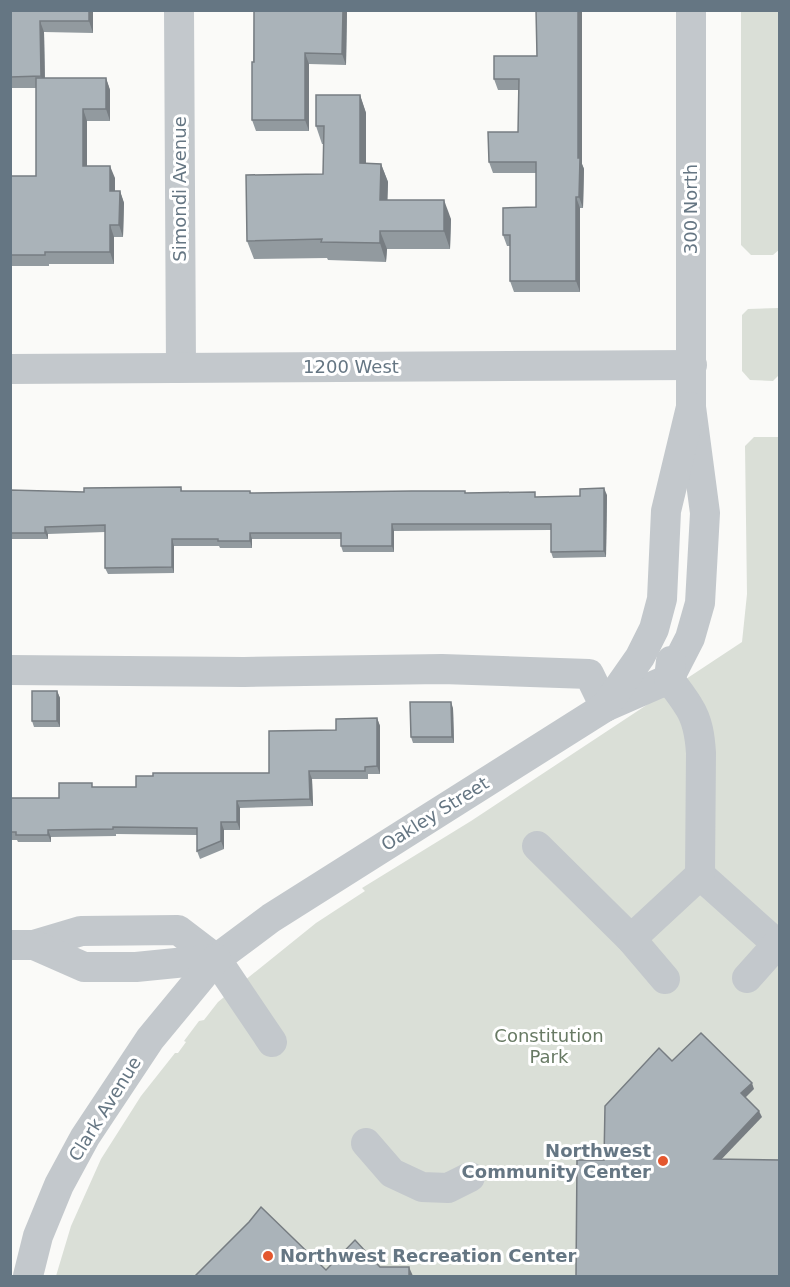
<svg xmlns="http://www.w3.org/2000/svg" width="790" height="1287" font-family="'DejaVu Sans',sans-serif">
  <rect width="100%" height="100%" fill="#fafaf8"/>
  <g fill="#dadfd7">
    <polygon points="741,11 779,11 780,249 773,255 751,255 741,245"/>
    <polygon points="778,308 780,310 779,375 773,381 750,380 742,371 742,315 748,309"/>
    <polygon points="754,437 779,437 779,1276 56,1276 71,1226 101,1159 141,1096 175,1053 178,1053 186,1042 184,1041 199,1021 204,1020 218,1002 316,923 365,891 362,888 471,821 742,642 747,594 745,446"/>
  </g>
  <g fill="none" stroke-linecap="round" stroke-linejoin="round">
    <g stroke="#c3c8cc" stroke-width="30">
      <polyline points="179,10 181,367"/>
      <polyline points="10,369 692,365"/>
      <polyline points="10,670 244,672 442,669 589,674 605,707"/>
      <polyline points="605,707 669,679 690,638 700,603 705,513 691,407 691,10"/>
      <polyline points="537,846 631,939 665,979"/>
      <polyline points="700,875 777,944"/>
      <path d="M631,939L700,875L701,753C700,737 698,721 689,707C683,697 676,688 669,679L671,661"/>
      <polyline points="10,945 34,945 81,931 178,930 216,959 272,1042"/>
      <polyline points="34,945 84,967 136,967 216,959 271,918 605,707 640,657 654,629 662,599 666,511 691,407"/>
      <polyline points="747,978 780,941"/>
      <polyline points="366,1143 392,1173 422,1187 448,1188 470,1177"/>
      <polyline points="28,1276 38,1236 59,1185 85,1137 150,1039 216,959"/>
    </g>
  </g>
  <g fill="#929a9f">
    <polygon points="10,10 93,10 93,33 44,32 45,78 106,78 110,90 110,121 87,121 87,166 115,178 115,191 120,191 124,203 123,237 114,237 114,264 49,264 49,266 10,266 10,176 36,176 36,88 11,88 10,86"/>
    <polygon points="254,10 347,10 346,65 309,64 309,131 256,131 252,120"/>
    <polygon points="536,10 582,10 582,164 584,169 583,208 580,208 580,292 514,292 510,281 510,246 507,246 503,235 536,207 536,173 493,173 489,162 518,132 519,90 498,90 494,79 537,56"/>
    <polygon points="360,95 366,113 366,163 381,164 388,182 387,200 451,219 450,249 387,249 386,262 328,260 327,258 254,259 247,241 323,174 323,144 322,144 316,126"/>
    <polygon points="181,487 182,491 250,491 251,493 465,491 465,493 537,497 607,495 606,557 553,558 551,552 551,530 394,531 394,552 343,552 341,546 341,539 252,539 252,548 220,548 219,546 174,546 174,573 108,574 105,568 105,532 48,534 48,539 10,539 10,490 84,492"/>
    <polygon points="57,691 60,698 60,727 34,727 32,721"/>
    <polygon points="453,708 454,743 413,743 411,737"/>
    <polygon points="377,718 380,726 380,774 368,774 368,779 312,779 313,806 240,808 240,830 224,830 224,849 200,859 197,851 197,835 116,834 116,836 51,837 51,842 18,842 17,840 10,840 10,798 59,798 93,787 136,787 153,776 269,773 336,730"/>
  </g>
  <g fill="#777d82">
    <polygon points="89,10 93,10 93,33 89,21"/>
    <polygon points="343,10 347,10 346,65 342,54"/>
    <polygon points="578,10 582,10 582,164 584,169 583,208 579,197 578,158"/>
    <polygon points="40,21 44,32 45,88 41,76"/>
    <polygon points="305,53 309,64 309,131 305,120"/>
    <polygon points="106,78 110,90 110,121 106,109"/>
    <polygon points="360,95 366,113 366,181 360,163"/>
    <polygon points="83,109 87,121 87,178 83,166"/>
    <polygon points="381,164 388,182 387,219 380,200"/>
    <polygon points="110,166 115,178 115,203 110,191"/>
    <polygon points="120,191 124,203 123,237 119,225"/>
    <polygon points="576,197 580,208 580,292 576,281"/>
    <polygon points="444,200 451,219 450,249 444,231"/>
    <polygon points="110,225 114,237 114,264 110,252"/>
    <polygon points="380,231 387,249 386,262 380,243"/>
    <polygon points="604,488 607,495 606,557 604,551"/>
    <polygon points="392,524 394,531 394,552 392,546"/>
    <polygon points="45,527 48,534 48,539 45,533"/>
    <polygon points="250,533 252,539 252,548 250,541"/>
    <polygon points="172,539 174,546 174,573 172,567"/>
    <polygon points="57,691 60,698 60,727 57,721"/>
    <polygon points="451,702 453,708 454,743 452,737"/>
    <polygon points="377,718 380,726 380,774 377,766"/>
    <polygon points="309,771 312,779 313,806 310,799"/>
    <polygon points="237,801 240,808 240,830 237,822"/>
    <polygon points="221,822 224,830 224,849 221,841"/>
    <polygon points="48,830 51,837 51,842 48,835"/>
    <polygon points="752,1083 754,1089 743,1100 741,1093"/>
    <polygon points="759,1111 762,1117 716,1165 714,1159"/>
    <polygon points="409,1267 413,1276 409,1276"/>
  </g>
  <g fill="#aab3b9" stroke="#777d82" stroke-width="1.5">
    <polygon points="10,10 89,10 89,21 40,21 41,76 10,77"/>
    <polygon points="254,10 343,10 342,54 305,53 305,120 252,120 252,62 254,62"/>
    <polygon points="536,10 578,10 578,158 580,158 579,197 576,197 576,281 510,281 510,235 503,235 503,208 536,207 536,162 489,162 488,132 518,132 519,79 494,79 494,56 537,56"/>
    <polygon points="36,78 106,78 106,109 83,109 83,166 110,166 110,191 120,191 119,225 110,225 110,252 45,252 45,255 10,255 10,176 36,176"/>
    <polygon points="316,95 360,95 360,163 381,164 380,200 444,200 444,231 380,231 380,243 321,242 322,239 247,241 246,175 323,174 324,126 316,126"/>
    <polygon points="181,487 181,491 250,491 250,493 412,491 465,491 465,493 535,492 535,497 580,496 580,489 604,488 604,551 551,552 551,524 392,524 392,546 341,546 341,533 250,533 250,541 218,541 218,539 172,539 172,567 105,568 105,525 45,527 45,533 10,533 10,490 84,492 84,488"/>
    <rect x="32" y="691" width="25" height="30"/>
    <polygon points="410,702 451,702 452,737 411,737"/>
    <polygon points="377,718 377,766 365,767 365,771 309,771 310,799 237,801 237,822 221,822 221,841 197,851 197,828 113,827 113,829 48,830 48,835 16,835 16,832 10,832 10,798 59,798 59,783 92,783 92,787 136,787 136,776 153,776 153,773 269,773 269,731 336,730 336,719"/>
    <polygon points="701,1033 752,1083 741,1093 759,1111 714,1159 780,1160 780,1276 576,1276 577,1160 604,1160 605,1106 659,1048 672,1061"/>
    <polygon points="261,1207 326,1270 355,1240 380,1267 409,1267 409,1276 195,1276 249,1222"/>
  </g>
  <g fill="#e4572e" stroke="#fff" stroke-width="2">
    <circle cx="663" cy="1161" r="6"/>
    <circle cx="268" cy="1256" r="6"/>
  </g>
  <g text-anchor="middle" stroke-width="6" stroke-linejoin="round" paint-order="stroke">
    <g font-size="18" fill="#657683" stroke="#fff">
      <text transform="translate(180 189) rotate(-90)" y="6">Simondi Avenue</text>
      <text transform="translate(691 209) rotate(-90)" y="6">300 North</text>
      <text x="351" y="373">1200 West</text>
      <text transform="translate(435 814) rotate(-32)" y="6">Oakley Street</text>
      <text transform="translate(105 1109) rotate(-58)" y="6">Clark Avenue</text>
    </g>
    <g font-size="18" fill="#687a64" stroke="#fff">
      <text x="549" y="1042">Constitution<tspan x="549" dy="21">Park</tspan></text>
    </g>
    <g font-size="18" font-weight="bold" fill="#657683" stroke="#fff" text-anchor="end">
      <text x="651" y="1157">Northwest<tspan x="651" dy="21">Community Center</tspan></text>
      <text x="280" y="1262" text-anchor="start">Northwest Recreation Center</text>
    </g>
  </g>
  <rect width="790" height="1287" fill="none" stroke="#657683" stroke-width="24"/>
</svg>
